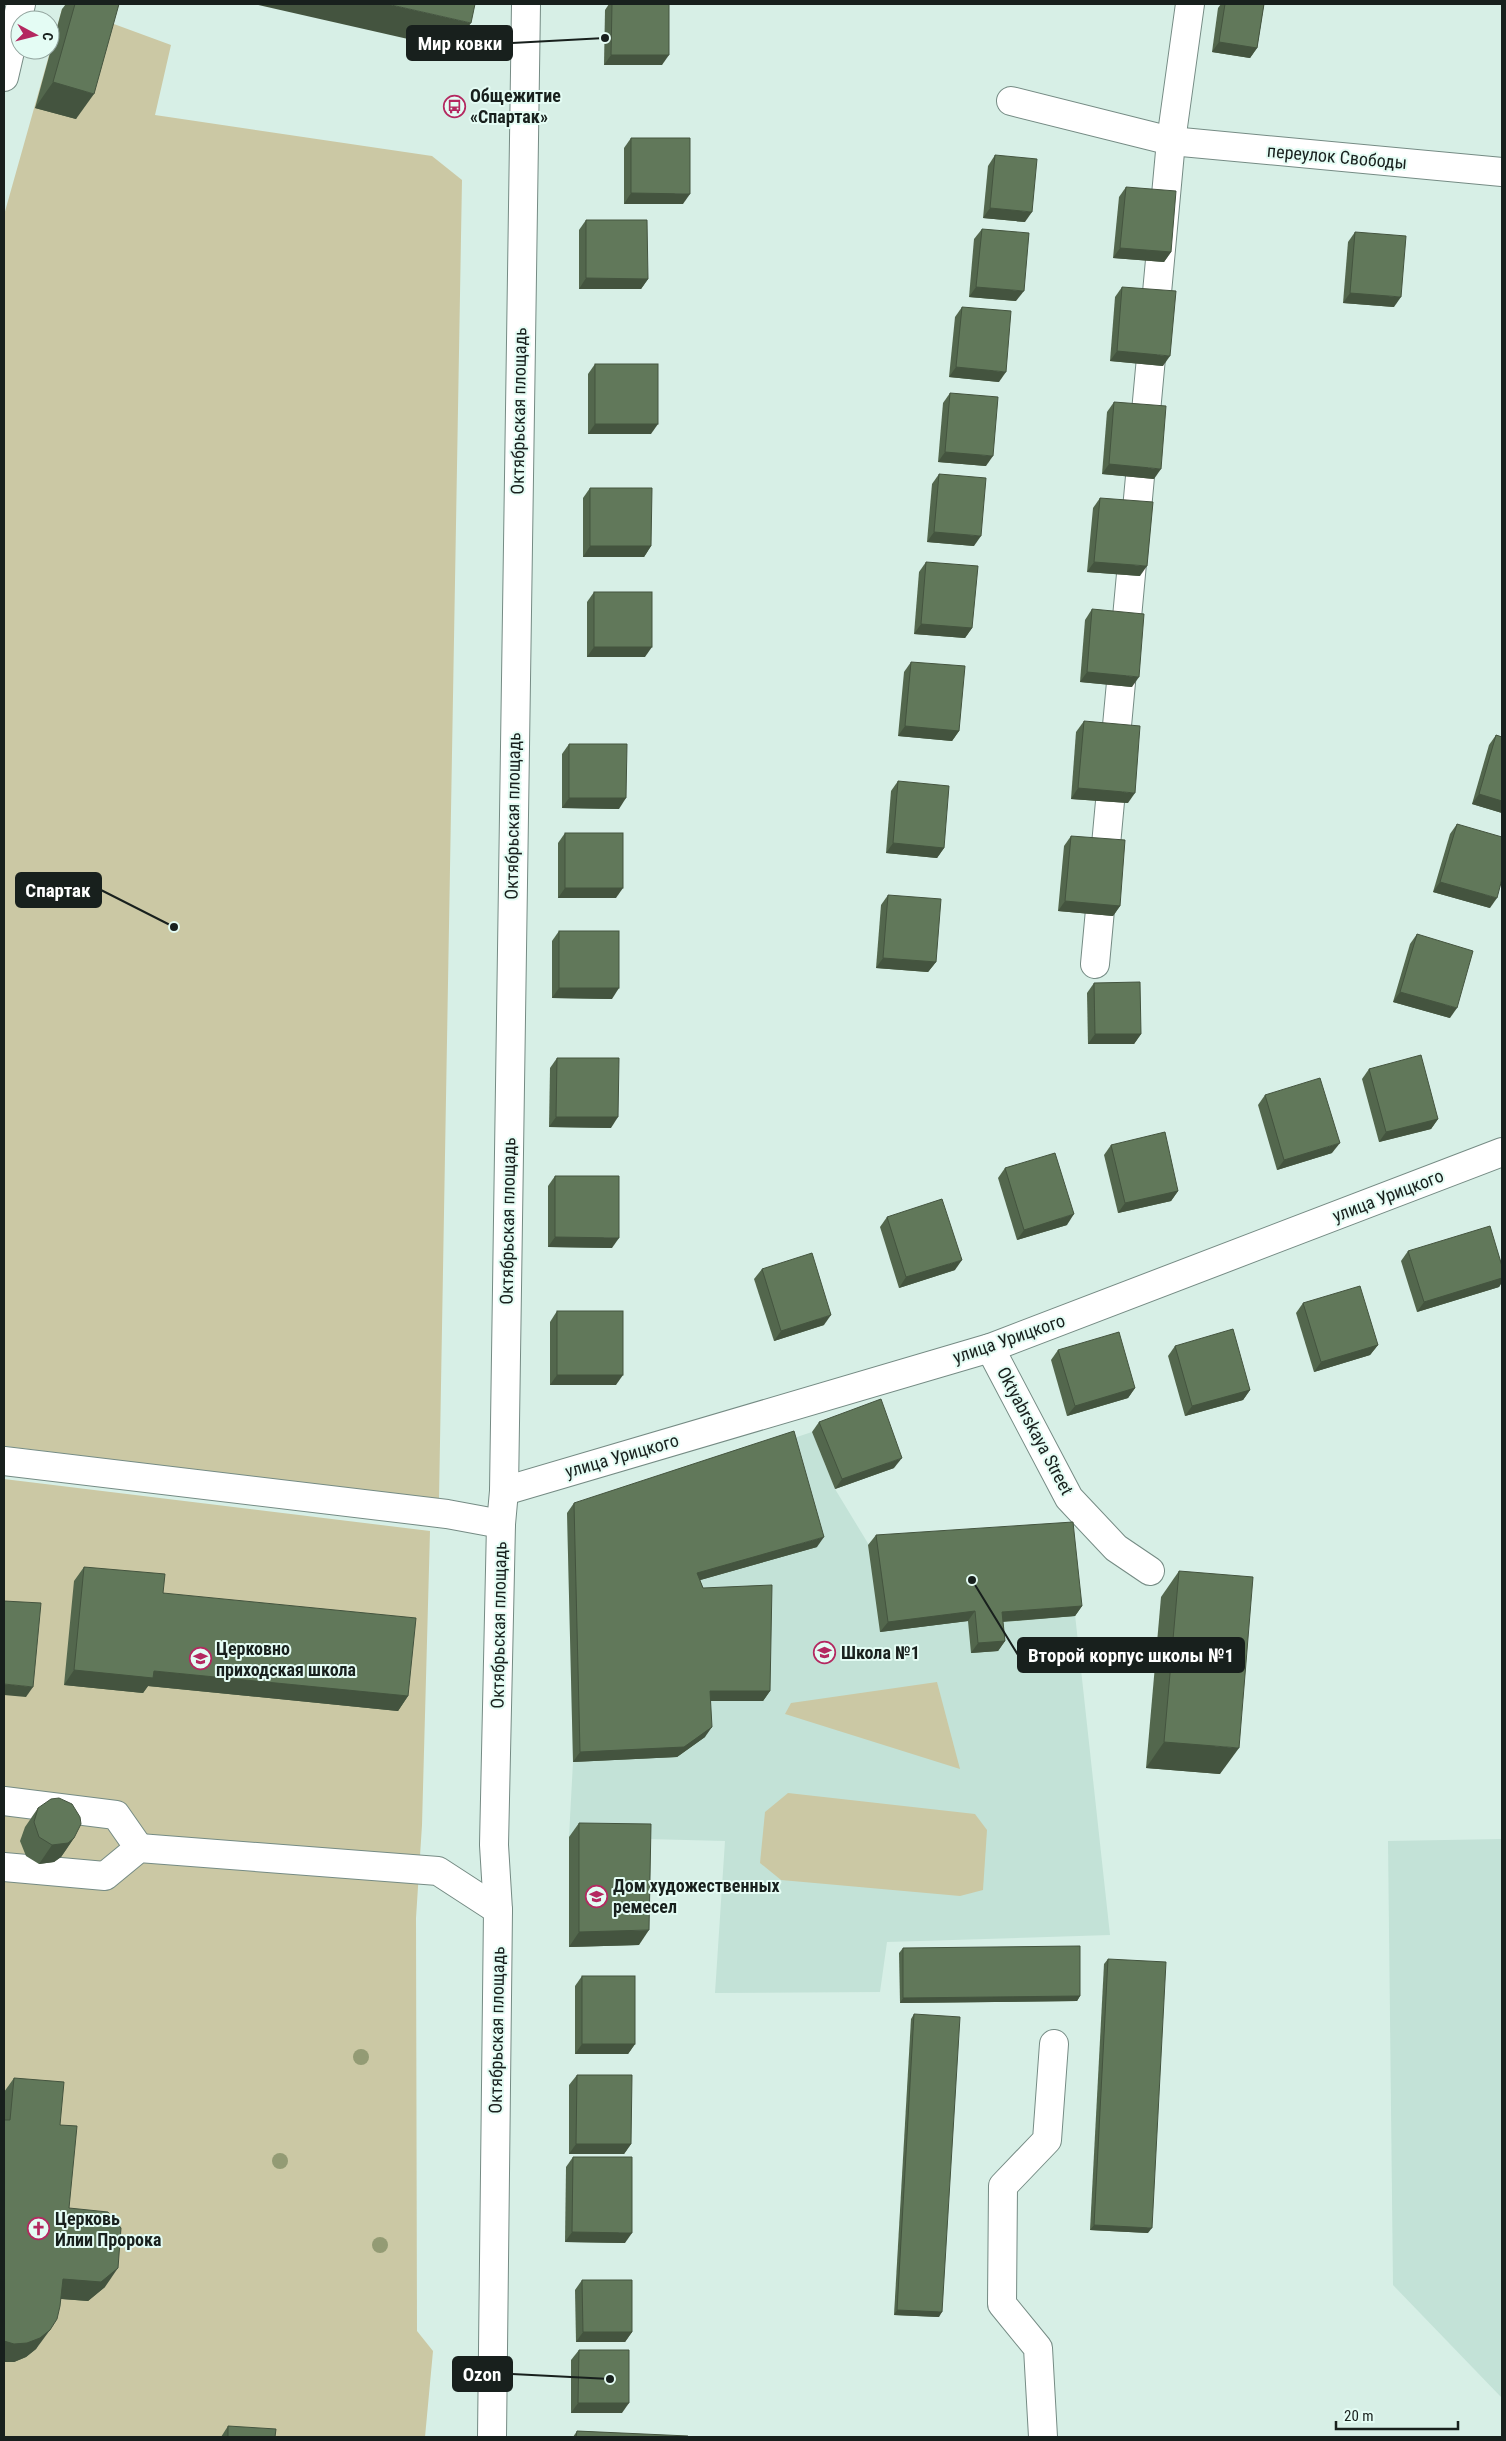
<svg xmlns="http://www.w3.org/2000/svg" width="1506" height="2441" font-family="'Roboto Condensed',sans-serif">
  <rect width="100%" height="100%" fill="#d7efe6"/>
  <g fill="#c3e2d7">
    <polygon points="812,1432 835,1489 869,1545 1066,1532 1110,1935 887,1942 880,1992 715,1993 725,1841 569,1837 573,1762 567,1513"/>
    <polygon points="1502,1839 1502,2398 1393,2285 1388,1841"/>
  </g>
  <g fill="#cbc8a4">
    <polygon points="62,9 103,20 171,45 155,115 432,156 462,180 439,1500 4,1446 4,215"/>
    <polygon points="4,1479 430,1531 422,1825 416,1918 417,2331 433,2351 425,2437 4,2437"/>
    <polygon points="937,1682 960,1769 785,1714 791,1703"/>
    <polygon points="788,1793 975,1814 987,1830 983,1890 960,1896 781,1880 760,1863 765,1812"/>
  </g>
  <g fill="none" stroke-linecap="round" stroke-linejoin="round">
    <defs>
      <g id="minor">
        <polyline points="4,77 21,4"/>
        <polyline points="1011,101 1171,141 1502,172"/>
        <polyline points="1095,964 1171,141 1190,4"/>
        <polyline points="990,1348 1069,1498 1116,1548 1150,1571"/>
        <polyline points="4,1461 447,1514 501,1524"/>
        <polyline points="504,1491 990,1348 1502,1152"/>
        <polyline points="4,1801 116,1815 139,1848"/>
        <polyline points="4,1867 105,1876 139,1848 438,1871 498,1910"/>
        <polyline points="1043,2437 1038,2348 1002,2304 1003,2186 1047,2140 1054,2044"/>
      </g>
      <polyline id="major" points="492,2437 498,1910 494,1845 501,1524 504,1491 526,4"/>
    </defs>
    <use href="#minor" stroke="#758b84" stroke-width="30"/>
    <use href="#major" stroke="#758b84" stroke-width="30"/>
    <use href="#minor" stroke="#fff" stroke-width="28"/>
    <use href="#major" stroke="#fff" stroke-width="28"/>
  </g>
  <g fill="#939b74">
    <circle cx="361" cy="2057" r="8"/>
    <circle cx="280" cy="2161" r="8"/>
    <circle cx="380" cy="2245" r="8"/>
  </g>
  <g fill="#53674d">
    <polygon points="66,4 119,4 76,119 35,108 62,9"/>
    <polygon points="609,4 669,4 662,65 604,65 605,10"/>
    <polygon points="1221,4 1264,4 1257,48 1250,58 1212,52 1218,8"/>
    <polygon points="631,138 683,204 624,204 624,148"/>
    <polygon points="995,155 1025,222 983,218 988,166"/>
    <polygon points="1126,187 1171,252 1164,262 1113,258 1119,197"/>
    <polygon points="586,220 648,279 641,289 579,289 579,230"/>
    <polygon points="982,229 1016,301 969,297 974,239"/>
    <polygon points="1355,232 1394,307 1343,303 1348,242"/>
    <polygon points="1122,287 1163,366 1110,361 1115,297"/>
    <polygon points="962,307 999,382 949,377 955,317"/>
    <polygon points="595,364 651,434 588,434 588,374"/>
    <polygon points="950,393 986,466 938,462 943,403"/>
    <polygon points="1114,402 1154,479 1102,474 1107,412"/>
    <polygon points="939,474 974,546 927,542 932,484"/>
    <polygon points="590,488 651,546 644,557 583,557 583,498"/>
    <polygon points="1100,498 1140,576 1087,572 1093,508"/>
    <polygon points="926,562 972,628 965,638 914,634 919,572"/>
    <polygon points="594,592 645,657 587,657 587,602"/>
    <polygon points="1092,609 1132,687 1080,682 1085,620"/>
    <polygon points="911,662 959,731 952,741 898,736 904,672"/>
    <polygon points="1084,721 1128,803 1071,799 1076,732"/>
    <polygon points="1496,735 1502,737 1502,813 1472,804 1489,745"/>
    <polygon points="569,744 619,809 562,808 562,754"/>
    <polygon points="898,781 944,848 937,858 886,853 891,791"/>
    <polygon points="1457,824 1490,908 1433,892 1450,834"/>
    <polygon points="565,833 616,898 558,898 558,843"/>
    <polygon points="1071,836 1120,906 1113,916 1058,911 1064,846"/>
    <polygon points="888,895 936,962 928,972 876,968 881,905"/>
    <polygon points="559,931 612,999 552,998 552,941"/>
    <polygon points="1417,934 1450,1018 1393,1002 1410,944"/>
    <polygon points="1094,983 1141,1034 1134,1044 1088,1044 1087,993"/>
    <polygon points="557,1058 611,1128 549,1127 550,1068"/>
    <polygon points="1369,1069 1438,1119 1431,1129 1379,1142 1362,1079"/>
    <polygon points="1265,1095 1332,1153 1277,1170 1258,1105"/>
    <polygon points="1111,1145 1178,1191 1171,1201 1118,1213 1104,1155"/>
    <polygon points="1005,1168 1067,1225 1017,1240 998,1178"/>
    <polygon points="555,1176 612,1248 548,1247 548,1186"/>
    <polygon points="887,1217 955,1270 899,1288 880,1227"/>
    <polygon points="1408,1251 1502,1266 1502,1282 1499,1287 1417,1312 1401,1261"/>
    <polygon points="762,1269 824,1325 774,1341 754,1279"/>
    <polygon points="1303,1303 1378,1345 1370,1355 1314,1372 1296,1313"/>
    <polygon points="557,1311 616,1385 550,1385 550,1322"/>
    <polygon points="1175,1346 1250,1390 1243,1400 1185,1416 1168,1356"/>
    <polygon points="1058,1350 1135,1388 1128,1398 1067,1416 1051,1360"/>
    <polygon points="819,1422 894,1468 835,1489 812,1432"/>
    <polygon points="574,1503 817,1547 700,1580 703,1588 770,1691 763,1701 711,1701 705,1737 677,1757 573,1762 567,1513"/>
    <polygon points="876,1535 1082,1606 1075,1616 1003,1622 1005,1641 998,1651 971,1653 968,1621 880,1632 868,1545"/>
    <polygon points="84,1567 163,1593 408,1696 398,1711 148,1686 143,1693 64,1685 74,1581"/>
    <polygon points="1179,1571 1220,1774 1146,1768 1161,1597"/>
    <polygon points="38,1808 74,1838 61,1857 54,1862 39,1864 26,1856 20,1841 25,1827"/>
    <polygon points="579,1823 639,1945 569,1947 569,1837"/>
    <polygon points="903,1948 1080,1996 1077,2001 900,2003 899,1953"/>
    <polygon points="1108,1959 1148,2233 1090,2230 1104,1964"/>
    <polygon points="582,1976 635,2044 628,2054 575,2054 575,1986"/>
    <polygon points="914,2014 939,2317 894,2315 911,2019"/>
    <polygon points="577,2075 631,2144 624,2154 569,2154 569,2085"/>
    <polygon points="14,2078 60,2125 69,2208 105,2287 88,2301 61,2299 36,2349 26,2357 14,2362 4,2362 4,2092"/>
    <polygon points="573,2157 625,2243 565,2242 566,2167"/>
    <polygon points="582,2280 632,2332 625,2342 576,2342 575,2290"/>
    <polygon points="579,2350 622,2413 571,2413 571,2360"/>
    <polygon points="228,2426 275,2437 221,2437"/>
    <polygon points="577,2431 688,2437 573,2437"/>
  </g>
  <g fill="#44543f">
    <polygon points="254,4 387,4 471,23 452,49"/>
    <polygon points="1219,42 1257,48 1250,58 1212,52"/>
    <polygon points="611,55 669,55 662,65 604,65"/>
    <polygon points="53,82 94,94 76,119 35,108"/>
    <polygon points="631,193 690,194 683,204 624,204"/>
    <polygon points="990,208 1032,212 1025,222 983,218"/>
    <polygon points="1120,248 1171,252 1164,262 1113,258"/>
    <polygon points="586,278 648,279 641,289 579,289"/>
    <polygon points="976,287 1024,291 1016,301 969,297"/>
    <polygon points="1350,293 1401,297 1394,307 1343,303"/>
    <polygon points="1117,351 1170,356 1163,366 1110,361"/>
    <polygon points="956,367 1006,372 999,382 949,377"/>
    <polygon points="595,424 658,424 651,434 588,434"/>
    <polygon points="945,452 993,456 986,466 938,462"/>
    <polygon points="1109,464 1161,469 1154,479 1102,474"/>
    <polygon points="934,532 981,536 974,546 927,542"/>
    <polygon points="590,546 651,546 644,557 583,557"/>
    <polygon points="1094,562 1147,566 1140,576 1087,572"/>
    <polygon points="921,624 972,628 965,638 914,634"/>
    <polygon points="594,647 652,647 645,657 587,657"/>
    <polygon points="1087,672 1139,677 1132,687 1080,682"/>
    <polygon points="905,726 959,731 952,741 898,736"/>
    <polygon points="1078,788 1135,793 1128,803 1071,799"/>
    <polygon points="1479,794 1502,801 1502,813 1472,804"/>
    <polygon points="569,798 626,798 619,809 562,808"/>
    <polygon points="893,843 944,848 937,858 886,853"/>
    <polygon points="1440,882 1497,898 1490,908 1433,892"/>
    <polygon points="565,888 623,888 616,898 558,898"/>
    <polygon points="1065,901 1120,906 1113,916 1058,911"/>
    <polygon points="883,958 936,962 928,972 876,968"/>
    <polygon points="559,988 619,988 612,999 552,998"/>
    <polygon points="1400,992 1457,1008 1450,1018 1393,1002"/>
    <polygon points="1095,1034 1141,1034 1134,1044 1088,1044"/>
    <polygon points="556,1117 618,1117 611,1128 549,1127"/>
    <polygon points="1438,1119 1431,1129 1379,1142 1386,1132"/>
    <polygon points="1340,1143 1332,1153 1277,1170 1284,1160"/>
    <polygon points="1178,1191 1171,1201 1118,1213 1125,1203"/>
    <polygon points="1074,1214 1067,1225 1017,1240 1024,1230"/>
    <polygon points="555,1237 619,1238 612,1248 548,1247"/>
    <polygon points="962,1260 955,1270 899,1288 906,1277"/>
    <polygon points="1502,1278 1502,1282 1499,1287 1417,1312 1424,1302"/>
    <polygon points="831,1315 824,1325 774,1341 781,1331"/>
    <polygon points="1378,1345 1370,1355 1314,1372 1321,1362"/>
    <polygon points="557,1375 623,1375 616,1385 550,1385"/>
    <polygon points="1135,1388 1128,1398 1067,1416 1075,1406"/>
    <polygon points="1250,1390 1243,1400 1185,1416 1192,1406"/>
    <polygon points="902,1458 894,1468 835,1489 842,1479"/>
    <polygon points="824,1537 817,1547 690,1583 697,1573"/>
    <polygon points="1082,1606 1075,1616 995,1622 1002,1612"/>
    <polygon points="975,1611 968,1621 880,1632 888,1622"/>
    <polygon points="1005,1641 998,1651 971,1653 978,1643"/>
    <polygon points="74,1670 154,1671 408,1696 398,1711 148,1686 143,1693 64,1685"/>
    <polygon points="4,1684 33,1687 26,1697 4,1695"/>
    <polygon points="710,1691 770,1691 763,1701 703,1701"/>
    <polygon points="712,1727 705,1737 677,1757 573,1762 580,1752"/>
    <polygon points="1164,1742 1239,1748 1220,1774 1146,1768"/>
    <polygon points="74,1838 61,1857 54,1862 39,1864 52,1845"/>
    <polygon points="649,1930 639,1945 569,1947 579,1932"/>
    <polygon points="1080,1996 1077,2001 900,2003 903,1998"/>
    <polygon points="582,2044 635,2044 628,2054 575,2054"/>
    <polygon points="576,2144 631,2144 624,2154 569,2154"/>
    <polygon points="1094,2225 1152,2228 1148,2233 1090,2230"/>
    <polygon points="572,2232 632,2233 625,2243 565,2242"/>
    <polygon points="118,2268 105,2287 88,2301 50,2298 63,2279"/>
    <polygon points="897,2310 942,2312 939,2317 894,2315"/>
    <polygon points="50,2330 36,2349 26,2357 14,2362 4,2362 4,2341"/>
    <polygon points="583,2332 632,2332 625,2342 576,2342"/>
    <polygon points="578,2403 629,2403 622,2413 571,2413"/>
  </g>
  <g fill="#61785a" stroke="#44543f">
    <polygon points="75,4 119,4 94,94 53,82"/>
    <polygon points="387,4 475,4 471,23"/>
    <polygon points="612,4 669,4 669,55 611,55"/>
    <polygon points="1225,4 1264,4 1257,48 1219,42"/>
    <polygon points="631,138 690,138 690,194 631,193"/>
    <polygon points="995,155 1037,159 1032,212 990,208"/>
    <polygon points="1126,187 1176,191 1171,252 1120,248"/>
    <polygon points="586,220 647,220 648,279 586,278"/>
    <polygon points="982,229 1029,233 1024,291 976,287"/>
    <polygon points="1355,232 1406,236 1401,297 1350,293"/>
    <polygon points="1122,287 1176,291 1170,356 1117,351"/>
    <polygon points="962,307 1011,311 1006,372 956,367"/>
    <rect x="595" y="364" width="63" height="60"/>
    <polygon points="950,393 998,397 993,456 945,452"/>
    <polygon points="1114,402 1166,406 1161,469 1109,464"/>
    <polygon points="939,474 986,478 981,536 934,532"/>
    <polygon points="590,488 652,488 651,546 590,546"/>
    <polygon points="1100,498 1153,502 1147,566 1094,562"/>
    <polygon points="926,562 978,566 972,628 921,624"/>
    <rect x="594" y="592" width="58" height="55"/>
    <polygon points="1092,609 1144,614 1139,677 1087,672"/>
    <polygon points="911,662 965,666 959,731 905,726"/>
    <polygon points="1084,721 1140,726 1135,793 1078,788"/>
    <polygon points="1496,735 1502,737 1502,801 1479,794"/>
    <polygon points="569,744 627,744 626,798 569,798"/>
    <polygon points="898,781 949,786 944,848 893,843"/>
    <polygon points="1457,824 1502,837 1502,879 1497,898 1440,882"/>
    <rect x="565" y="833" width="58" height="55"/>
    <polygon points="1071,836 1125,840 1120,906 1065,901"/>
    <polygon points="888,895 941,899 936,962 883,958"/>
    <rect x="559" y="931" width="60" height="57"/>
    <polygon points="1417,934 1473,951 1457,1008 1400,992"/>
    <polygon points="1140,982 1141,1034 1095,1034 1094,983"/>
    <polygon points="1421,1055 1438,1119 1386,1132 1369,1069"/>
    <polygon points="557,1058 619,1058 618,1117 556,1117"/>
    <polygon points="1320,1078 1340,1143 1284,1160 1265,1095"/>
    <polygon points="1165,1132 1178,1191 1125,1203 1111,1145"/>
    <polygon points="1055,1153 1074,1214 1024,1230 1005,1168"/>
    <polygon points="555,1176 619,1176 619,1238 555,1237"/>
    <polygon points="942,1199 962,1260 906,1277 887,1217"/>
    <polygon points="1490,1226 1502,1266 1502,1278 1424,1302 1408,1251"/>
    <polygon points="812,1253 831,1315 781,1331 762,1269"/>
    <polygon points="1360,1286 1378,1345 1321,1362 1303,1303"/>
    <rect x="557" y="1311" width="66" height="64"/>
    <polygon points="1233,1329 1250,1390 1192,1406 1175,1346"/>
    <polygon points="1119,1332 1135,1388 1075,1406 1058,1350"/>
    <polygon points="881,1399 902,1458 842,1479 819,1422"/>
    <polygon points="794,1431 824,1537 697,1573 703,1588 772,1585 770,1691 710,1691 712,1727 684,1747 580,1752 574,1503"/>
    <polygon points="1073,1522 1082,1606 1002,1612 1005,1641 978,1643 975,1611 888,1622 876,1535"/>
    <polygon points="84,1567 165,1574 163,1593 416,1618 408,1696 154,1671 153,1678 74,1670"/>
    <polygon points="1179,1571 1253,1577 1239,1748 1164,1742"/>
    <polygon points="4,1601 41,1603 33,1687 4,1684"/>
    <polygon points="59,1798 72,1804 80,1817 81,1824 74,1838 68,1843 52,1845 39,1837 34,1822 38,1808 51,1799"/>
    <polygon points="579,1823 651,1824 649,1930 579,1932"/>
    <polygon points="1080,1946 1080,1996 903,1998 903,1948"/>
    <polygon points="1108,1959 1166,1962 1152,2228 1094,2225"/>
    <rect x="582" y="1976" width="53" height="68"/>
    <polygon points="914,2014 960,2017 942,2312 897,2310"/>
    <polygon points="577,2075 632,2075 631,2144 576,2144"/>
    <polygon points="14,2078 64,2082 60,2125 77,2126 69,2208 108,2212 121,2228 118,2268 101,2282 63,2279 60,2306 57,2319 50,2330 40,2338 27,2343 14,2344 4,2341 4,2120 10,2120"/>
    <polygon points="573,2157 632,2157 632,2233 572,2232"/>
    <polygon points="582,2280 632,2280 632,2332 583,2332"/>
    <polygon points="579,2350 629,2350 629,2403 578,2403"/>
    <polygon points="228,2426 276,2429 275,2437 228,2437"/>
    <polygon points="577,2431 688,2436 688,2437 576,2437"/>
  </g>
  <defs>
    <symbol id="bus-ring" viewBox="-11 -11 22 22"><circle r="9.5" fill="#e4fcf4" stroke="#b42860" stroke-width="1.5"/><path d="M-5-6H5V4H4V6H2V4H-2V6H-4V4H-5ZM-3.5-4V0h7V-4ZM-3.5 1.2v1.5H-2V1.2ZM2 1.2v1.5H3.5V1.2Z" fill="#b42860"/></symbol>
    <symbol id="school-ring" viewBox="-11 -11 22 22"><circle r="9.5" fill="#e4fcf4" stroke="#b42860" stroke-width="1.5"/><path d="M0-5L7-2L0 1L-7-2ZM-4 1L0 2.5L4 1V4Q0 6-4 4Z" fill="#b42860"/></symbol>
    <symbol id="church-ring" viewBox="-11 -11 22 22"><circle r="9.5" fill="#e4fcf4" stroke="#b42860" stroke-width="1.5"/><path d="M-1.2-6h2.4v3.5h3.3v2.4h-3.3V6h-2.4V-.1h-3.3v-2.4h3.3Z" fill="#b42860"/></symbol>
  </defs>
  <g fill-rule="evenodd">
    <use href="#bus-ring" x="442" y="94" width="25" height="25"/>
    <use href="#school-ring" x="812" y="1640" width="25" height="25"/>
    <use href="#school-ring" x="188" y="1646" width="25" height="25"/>
    <use href="#school-ring" x="584" y="1884" width="25" height="25"/>
    <use href="#church-ring" x="26" y="2216" width="25" height="25"/>
  </g>
  <g text-anchor="middle" stroke-width="4" stroke-linejoin="round" paint-order="stroke">
    <g font-size="18" font-weight="bold" fill="#18201d" stroke="#e4fcf4" text-anchor="start">
      <text x="470" y="102">Общежитие<tspan x="470" dy="21">«Спартак»</tspan></text>
      <text x="216" y="1655">Церковно<tspan x="216" dy="21">приходская школа</tspan></text>
      <text x="841" y="1659">Школа №1</text>
      <text x="613" y="1892">Дом художественных<tspan x="613" dy="21">ремесел</tspan></text>
      <text x="55" y="2225">Церковь<tspan x="55" dy="21">Илии Пророка</tspan></text>
    </g>
    <g font-size="18" fill="#18201d" stroke="#e4fcf4">
      <text transform="translate(1337 157) rotate(5)" y="6">переулок Свободы</text>
      <text transform="translate(519 411) rotate(-89)" y="6">Октябрьская площадь</text>
      <text transform="translate(513 816) rotate(-89)" y="6">Октябрьская площадь</text>
      <text transform="translate(1388 1196) rotate(-21)" y="6">улица Урицкого</text>
      <text transform="translate(508 1221) rotate(-89)" y="6">Октябрьская площадь</text>
      <text transform="translate(1009 1339) rotate(-19)" y="6">улица Урицкого</text>
      <text transform="translate(1035 1431) rotate(62)" y="6">Oktyabrskaya Street</text>
      <text transform="translate(622 1456) rotate(-16)" y="6">улица Урицкого</text>
      <text transform="translate(499 1625) rotate(-89)" y="6">Октябрьская площадь</text>
      <text transform="translate(497 2030) rotate(-89)" y="6">Октябрьская площадь</text>
    </g>
  </g>
  <path fill="none" stroke="#18201d" stroke-width="2" d="M605 38L512 43M174 927L101 890M972 1580L1018 1655M610 2379L512 2374"/>
  <g fill="#18201d" stroke="#e4fcf4" stroke-width="2">
    <circle cx="605" cy="38" r="5"/>
    <circle cx="174" cy="927" r="5"/>
    <circle cx="972" cy="1580" r="5"/>
    <circle cx="610" cy="2379" r="5"/>
  </g>
  <g fill="#18201d" stroke="#18201d" stroke-width="2">
    <rect x="407" y="26" width="105" height="34" rx="5"/>
    <rect x="16" y="873" width="85" height="34" rx="5"/>
    <rect x="1018" y="1638" width="226" height="34" rx="5"/>
    <rect x="453" y="2357" width="59" height="34" rx="5"/>
  </g>
  <g font-size="19" text-anchor="middle" font-weight="bold" fill="#fff">
    <text x="460" y="50">Мир ковки</text>
    <text x="58" y="897">Спартак</text>
    <text x="1131" y="1662">Второй корпус школы №1</text>
    <text x="482" y="2381">Ozon</text>
  </g>
  <rect width="1506" height="2441" fill="none" stroke="#18201d" stroke-width="10"/>
  <g transform="translate(35 35) rotate(97)"><circle r="24" fill="#e4fcf4" stroke="#92a49e"/>
  <path d="M0-4L9 19L0 12L-9 19Z" fill="#b42860"/>
  <text y="-8" font-size="14" font-weight="bold" text-anchor="middle" fill="#18201d">С</text>
  </g>
  <path d="M1336 2421v8h122v-8" fill="none" stroke="#18201d" stroke-width="2.5"/>
  <text x="1344" y="2421" font-size="15" fill="#18201d" stroke="#e4fcf4" stroke-width="4" paint-order="stroke">20 m</text>
</svg>
